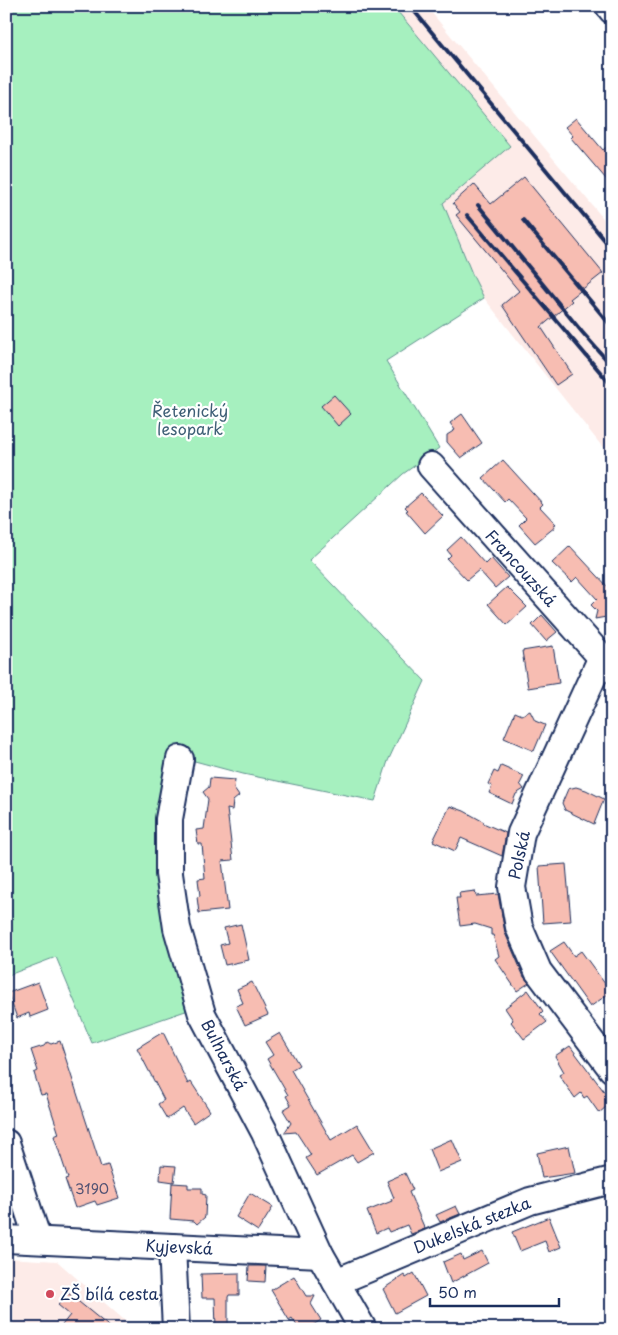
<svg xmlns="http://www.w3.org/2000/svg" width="618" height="1335" font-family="'Playpen Sans',sans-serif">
  <rect width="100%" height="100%" fill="#fff"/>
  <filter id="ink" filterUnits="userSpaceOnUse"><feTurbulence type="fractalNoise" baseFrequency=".02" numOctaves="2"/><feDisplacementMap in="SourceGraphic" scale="10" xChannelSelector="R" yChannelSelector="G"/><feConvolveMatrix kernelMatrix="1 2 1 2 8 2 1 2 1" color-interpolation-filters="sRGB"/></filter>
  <g filter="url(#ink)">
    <g fill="#fdebe8">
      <polygon points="393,6 426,6 612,229 612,459 484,298 473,276 443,202 509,146"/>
      <polygon points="6,1258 57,1261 131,1326 129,1329 6,1329"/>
    </g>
    <polygon fill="#a6f0bf" stroke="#60908e" points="6,6 393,6 510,146 443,203 473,276 484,298 386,361 439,448 403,474 309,560 425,681 388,761 375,801 243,774 191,760 179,819 187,924 206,1004 92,1043 56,957 6,976"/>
    <g fill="#f7bdb2" stroke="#1b2f5e">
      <polygon points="576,118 603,150 612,142 612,186 571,138 573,136 565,127"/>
      <polygon points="524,177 603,273 570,299 572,301 541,327 572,374 556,385 502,305 519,291 456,215 460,212 453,203 474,184 491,204"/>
      <polygon points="334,395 351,414 338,426 321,406"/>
      <polygon points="462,414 482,443 461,458 447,442 447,435 455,430 450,423"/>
      <polygon points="503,460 543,504 540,507 556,524 554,525 555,527 535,543 519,525 526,518 508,499 505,502 483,478"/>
      <polygon points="421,493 443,516 425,533 406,511 408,510 405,507"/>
      <polygon points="461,537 485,564 491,558 508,577 495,588 479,570 467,580 447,559 451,555 447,550"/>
      <polygon points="570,546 609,588 612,586 612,616 595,619 597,611 591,605 597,599 577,577 572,582 552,563"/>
      <polygon points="507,587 527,607 507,625 488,604"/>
      <polygon points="542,615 557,632 546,641 532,625"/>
      <polygon points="553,646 559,683 528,688 522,651"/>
      <polygon points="530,711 535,721 545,725 534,751 504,738 515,712 522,715"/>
      <polygon points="501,766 524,776 520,784 524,789 516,794 512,804 489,793 492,786 488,784 494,771 498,773"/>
      <polygon points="210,778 235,780 234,789 239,796 233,801 232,810 227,809 233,860 222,861 228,910 199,913 197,897 200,896 198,879 205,878 202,844 198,844 196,830 204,829 208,799 203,792 209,787"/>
      <polygon points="576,787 586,790 604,799 594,824 565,810 562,803 568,789"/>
      <polygon points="450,806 464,811 484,822 483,823 506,833 502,856 461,838 455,851 433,841"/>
      <polygon points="566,864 571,921 543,923 539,866"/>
      <polygon points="475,891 476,896 498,894 505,933 524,977 529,983 517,991 495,959 499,956 493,935 491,935 491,929 475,924 460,926 456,898 460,898 459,893"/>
      <polygon points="241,924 249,960 225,965 220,945 228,943 224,928"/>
      <polygon points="564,942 574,956 581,951 611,992 590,1007 550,951"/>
      <polygon points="38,982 48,1010 30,1017 29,1013 17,1018 8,993"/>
      <polygon points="252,982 268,1015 245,1025 236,1006 243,1003 237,989"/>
      <polygon points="528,990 543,1011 540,1014 547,1022 524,1039 511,1022 513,1020 505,1008"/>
      <polygon points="163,1032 188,1084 191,1082 210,1111 193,1123 183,1108 167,1119 158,1104 164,1100 137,1048"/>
      <polygon points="280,1033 299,1065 291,1070 331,1140 357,1124 374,1152 357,1162 352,1155 317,1175 306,1158 311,1155 296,1132 284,1133 291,1123 283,1110 291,1105 286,1096 288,1095 267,1059 273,1055 265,1042"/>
      <polygon points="60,1041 101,1167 108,1165 119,1198 97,1205 95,1201 75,1208 65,1179 68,1178 54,1136 59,1134 46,1094 41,1095 34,1073 38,1071 31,1050 44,1046 47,1042 51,1044"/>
      <polygon points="570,1046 612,1102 599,1113 587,1096 584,1098 581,1093 575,1098 559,1075 564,1072 555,1056"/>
      <polygon points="452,1139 462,1162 438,1172 429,1149"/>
      <polygon points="569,1146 575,1173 542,1178 537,1153"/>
      <polygon points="161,1165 176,1166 174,1182 160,1180"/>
      <polygon points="405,1173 413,1190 409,1192 425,1229 411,1234 407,1225 389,1232 387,1228 376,1233 367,1211 392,1201 391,1199 394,1198 387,1181"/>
      <polygon points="172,1183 188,1184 188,1188 202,1188 202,1194 206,1195 205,1217 197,1224 194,1221 170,1219"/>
      <polygon points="250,1193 273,1207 258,1231 236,1217"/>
      <polygon points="456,1206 460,1214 440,1222 436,1215"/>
      <polygon points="549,1217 561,1247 549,1252 545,1241 520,1251 512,1232"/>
      <polygon points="482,1251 488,1263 451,1283 443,1262 461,1254 463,1260"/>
      <polygon points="249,1266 266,1266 265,1282 248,1281"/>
      <polygon points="239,1273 239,1295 229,1295 228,1297 228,1328 216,1328 215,1298 202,1298 201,1274"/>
      <polygon points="414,1273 426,1296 395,1313 383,1289 404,1275 406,1278"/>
      <polygon points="294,1276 306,1296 315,1296 311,1304 321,1320 307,1329 299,1329 292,1318 289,1320 271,1290"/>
      <polygon points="68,1293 112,1329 59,1329 70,1315 58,1305"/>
    </g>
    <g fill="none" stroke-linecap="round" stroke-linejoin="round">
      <defs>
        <g id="minor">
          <polyline points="609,6 612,10"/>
          <polyline points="431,466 612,669"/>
          <polyline points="602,657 521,833 512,887 519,927 538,971 612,1069"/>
          <polyline points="180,759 169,819 169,874 177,928 202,1014 265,1133 320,1254 363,1329"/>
          <polyline points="6,1143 38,1240"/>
          <polyline points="6,1239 320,1254"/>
          <polyline points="172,1247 176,1329"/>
          <polyline points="336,1282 530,1201 612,1180"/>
        </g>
      </defs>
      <use href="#minor" stroke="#1b2f5e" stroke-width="30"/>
      <use href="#minor" stroke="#fff" stroke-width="26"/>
      <g stroke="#1b2f5e" stroke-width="4">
        <polyline points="410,6 612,249"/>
        <polyline points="478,205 582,332 612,366"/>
        <polyline points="467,215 612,386"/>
        <polyline points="523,220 612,327"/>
      </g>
    </g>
  </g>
  <circle fill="#d1495b" stroke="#fff" stroke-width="2" cx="50" cy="1294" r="5"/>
  <g text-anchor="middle" stroke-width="4.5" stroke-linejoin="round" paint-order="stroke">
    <g font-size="14" fill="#525273">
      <text x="92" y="1194">3190</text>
    </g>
    <g font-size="16" fill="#3e5f76" stroke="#fff">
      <text x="190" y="417">Řetenický<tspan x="190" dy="18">lesopark</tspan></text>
    </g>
    <g font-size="16" fill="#1b2f5e" stroke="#fff">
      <text transform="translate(521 568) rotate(48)" y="6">Francouzská</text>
      <text transform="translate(519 855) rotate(-78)" y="6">Polská</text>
      <text transform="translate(224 1055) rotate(62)" y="6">Bulharská</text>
      <text transform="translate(472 1225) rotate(-22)" y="6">Dukelská stezka</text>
      <text transform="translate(179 1247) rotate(3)" y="6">Kyjevská</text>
    </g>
    <g font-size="16" fill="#1b2f5e" stroke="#fff" text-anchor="start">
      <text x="60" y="1300">ZŠ bílá cesta</text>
    </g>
  </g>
  <rect width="618" height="1335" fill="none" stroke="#fff" stroke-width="25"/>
  <rect x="12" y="12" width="593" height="1310" fill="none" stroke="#1b2f5e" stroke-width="2" filter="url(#ink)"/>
  <path d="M430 1298v8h129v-8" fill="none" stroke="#1b2f5e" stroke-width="2.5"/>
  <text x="438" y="1298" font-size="15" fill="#1b2f5e" stroke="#ffffff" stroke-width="4" paint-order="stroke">50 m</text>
</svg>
